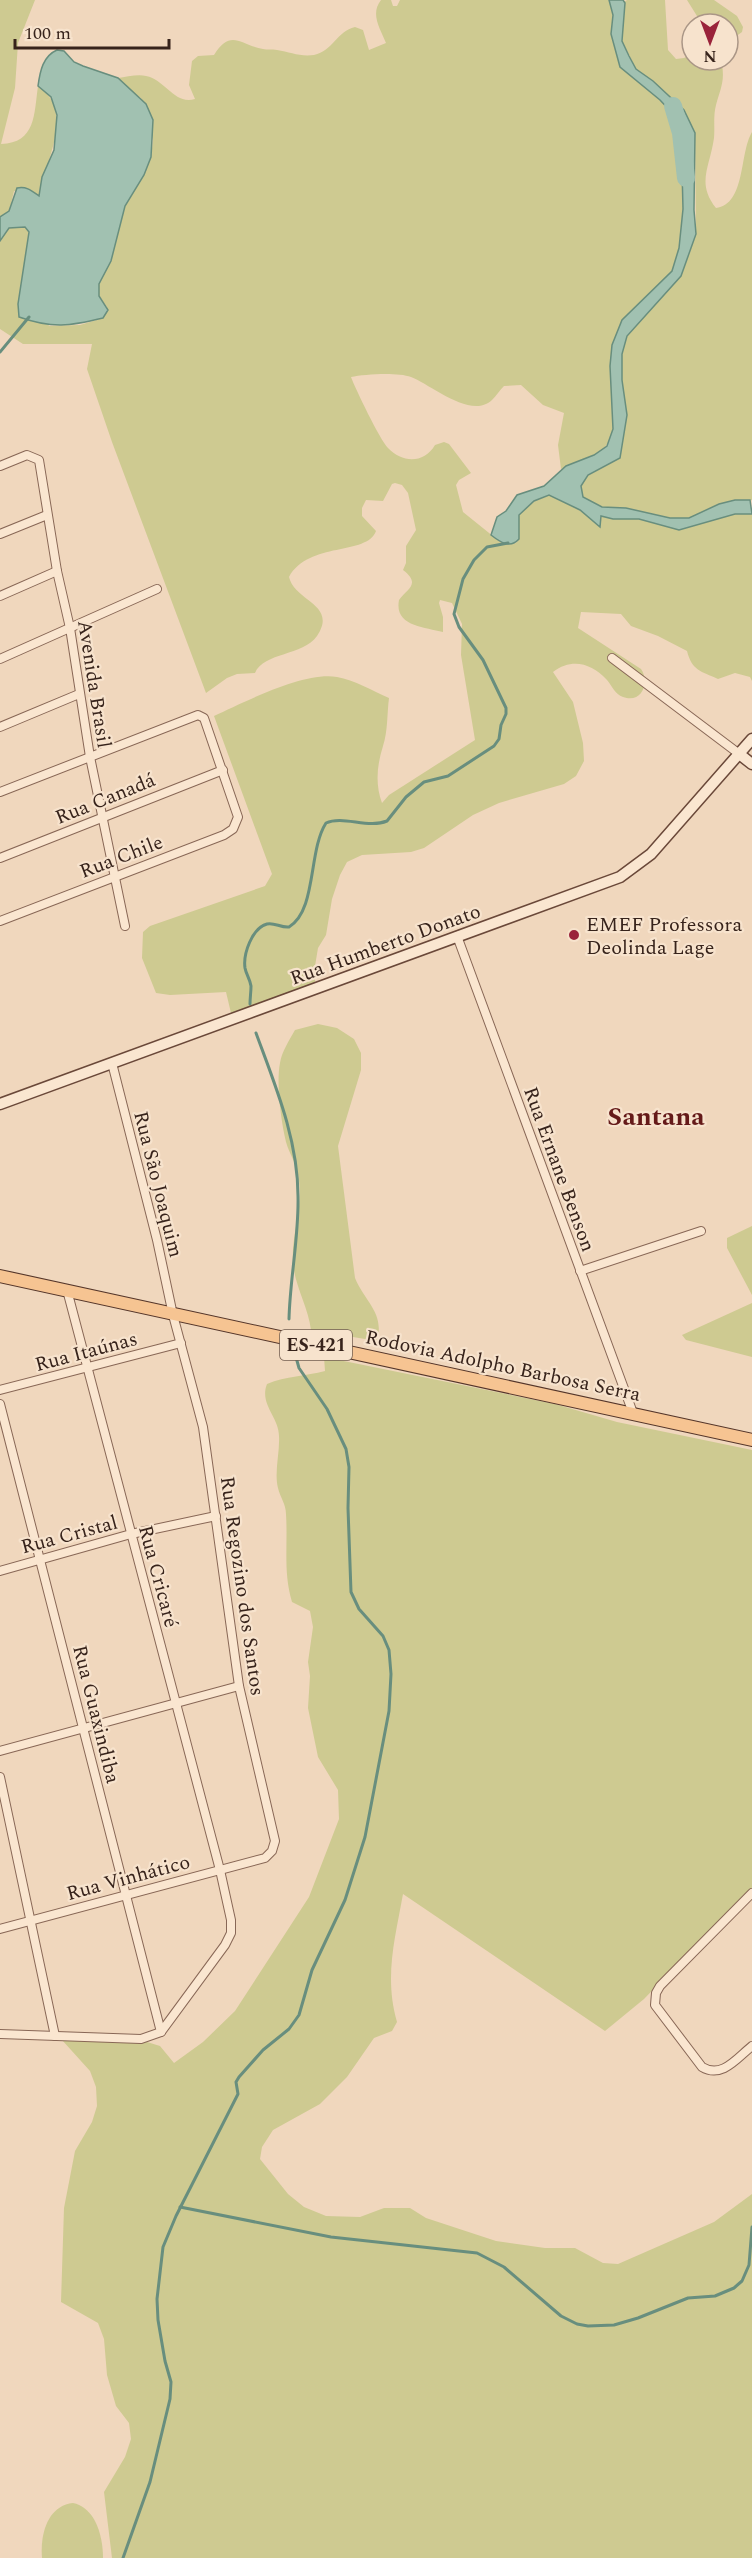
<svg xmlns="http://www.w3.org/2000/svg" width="752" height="2558" font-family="Spectral,serif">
  <rect width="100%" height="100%" fill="#f0d7bd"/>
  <g fill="#ceca91">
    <path d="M0,0H35L18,43L15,88L1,144C36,143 34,114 38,86C76,111 45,162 39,196L14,191L9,212L0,217Z"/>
    <path d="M381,0H391L393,6H397L400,0H609L613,15L611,34L620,67L660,100L673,114L681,130L683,209L679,248L672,271L622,320L612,400L613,429L610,440L602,451L561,469L558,445L564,413L543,405L521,385L504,386C500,390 496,396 492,400C471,420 430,384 411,377C398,372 365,374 351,377C355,388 380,440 388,448C402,463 424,464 435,445L444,442L449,444L471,473L459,480L456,485L463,512L499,541L506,544L516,543L519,539V515L534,501L549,495L580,510L600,526L601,516L613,519H639L665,526L735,514H752V681L750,677L735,673L718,679C701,671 692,671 687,651L658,636L631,626L621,614L581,612L578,628L641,669C650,682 642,704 623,697C615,694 612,686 607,680C591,663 572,658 553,672L573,702L583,743L584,761L576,776L564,784L499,803L473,815L424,848L411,852L362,855L347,862L340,875L332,899L326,935L318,948L315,966V984L231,1013L226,992L170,995L156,993L142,958L143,932L150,926L265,886L272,874L214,716C244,702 305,671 337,677C354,680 373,691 389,698C387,713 388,731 383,746C377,765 375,784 382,803L389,795L475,740L461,655L462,624L452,603L440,600L439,603L443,617V632C424,627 394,626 399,600C408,588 421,584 403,570L406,563V546L416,530L408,493L402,485L395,483L392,484L383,501L366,500L362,508V516L376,531C367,556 309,541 289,577C295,602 338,604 317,636C303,656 264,652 255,673L237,674L227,678L206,693L112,442L87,369L92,344H23L0,329V241L9,228L26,227L29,233L26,256L49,326L80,325L103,318L107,307L99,296V284L125,206L144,175L151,157L153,140L141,98L127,88L118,78C126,77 138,74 146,76C166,80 174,105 195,99L189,85L192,61L198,56L214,55C231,28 240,45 263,49C267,50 272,49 277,50C290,52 300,57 314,55C333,51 337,31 355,27L363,30L369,50L386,43C380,28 370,14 381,0Z"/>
    <path d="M627,0H665L668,50L676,59L684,58L692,54V60H717L722,65C725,81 720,90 716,105C713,116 715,127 714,138C710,167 696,183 716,208C746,204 739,154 752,132V500L689,518H670L626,508L602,507L583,497L581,486L588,475L620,458L622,354L627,335L681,276L696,234L695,133L653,81L636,69L622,41L624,2Z"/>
    <polygon points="687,0 714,0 737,16 743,27 742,32 728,42 728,24 702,24"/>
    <path d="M318,1024L337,1028L354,1039L361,1053V1070L338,1146L355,1278C365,1302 385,1313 377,1341L311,1330C308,1306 295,1287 293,1263C291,1236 303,1207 299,1181C297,1163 290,1156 286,1142C281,1122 276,1083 280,1063C282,1051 289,1041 295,1030Z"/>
    <polygon points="752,1226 752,1295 727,1248 727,1238"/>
    <polygon points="752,1303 752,1357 686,1340 682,1335"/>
    <path d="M324,1357L555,1404L617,1422L752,1450V1888L644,1999L605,2031L403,1894C395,1939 384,1977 397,2022L392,2031L374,2038L347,2077L320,2104L273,2130L262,2147L260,2159L288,2194L304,2207L326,2216L360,2217L384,2208H410L426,2218L496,2241L545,2248H575L603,2263L618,2264L714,2222L752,2194V2558H112L104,2492L125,2457L131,2439L129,2423L116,2406L107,2375L104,2339L98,2323L61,2302L64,2208L75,2151L92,2122L97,2106L96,2087L90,2071L62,2040L147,2042L160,2046L174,2063L203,2042L235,2011L309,1897L339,1819L338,1790L318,1757L308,1708L310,1676L308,1662L313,1627L310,1611L292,1602C283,1572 288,1545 286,1514C286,1504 280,1497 278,1488C274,1472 280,1453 279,1436C279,1417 259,1404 267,1384C286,1376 306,1376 325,1371Z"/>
    <path d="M73,2503C96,2508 103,2537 103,2558H42C40,2535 47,2506 73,2503Z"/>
  </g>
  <g fill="#a1c1b1" stroke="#688e7e" stroke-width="1.5">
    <path d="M609,0H623L625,3L622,41L629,56L636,69L653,81L684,110L695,133L694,210L696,234L681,276L627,336L622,354V380L627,415L620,458L588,475L581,486L583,497L602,507L626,508L670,518H689L719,504L735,500H750L752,514H735L679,530L639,519H613L601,516L600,527L580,510L549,495L534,501L519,515V539C510,549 500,542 491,535L497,517L506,511L517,495L544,486L566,466L594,455L607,446L613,429L610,366L612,345L622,320L672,271L679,248L683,209L681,130L673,114L660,100L620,67L611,34L613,15Z"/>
    <path d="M57,50L64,51L74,62L83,66L118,78L146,104L153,120L151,157L144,175L125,206L111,261L99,284V296L108,310L103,318C70,326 53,329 19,317L18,304L29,232L25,227L9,228L0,241V217L9,211L17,188C27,186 32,191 39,196L42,177L54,150L57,115L51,97L38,86C40,71 43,56 57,50Z"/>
  </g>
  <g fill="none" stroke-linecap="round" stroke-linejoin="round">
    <g stroke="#688e7e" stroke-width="3">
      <polyline points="0,352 29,317"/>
      <path d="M250,1004C250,998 251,992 251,986C250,979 246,974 245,968C243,954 252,928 267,924C274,922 281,928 289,927C317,910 308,851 326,823C343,815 368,829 387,821L406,797L424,782L448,776L494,746L499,739L501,725L506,714V708L483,660L459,627L454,614L463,579L474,560L487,547L508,543"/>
      <path d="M256,1033C275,1085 298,1139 298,1196C299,1237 290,1278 289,1319"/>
      <polyline points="180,2207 331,2237 477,2253 504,2267 561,2316 577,2324 588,2326 614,2325 638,2318 688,2298 715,2296 734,2288 742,2281 749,2265 752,2227"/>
      <polyline points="123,2558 150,2482 170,2399 171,2382 165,2361 158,2320 157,2299 163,2247 176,2216 238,2094 236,2082 239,2077 263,2050 289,2029 299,2015 312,1970 345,1900 365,1837 389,1711 391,1674 389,1650 383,1636 359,1609 351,1592 348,1508 349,1467 346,1449 327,1409 299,1368 294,1350"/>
    </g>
    <polyline stroke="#a1c1b1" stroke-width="18" points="673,106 681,133 686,178"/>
    <defs>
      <g id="minor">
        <polyline points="0,466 27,455 39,460 57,571 70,628 90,757 125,926"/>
        <polyline points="0,534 47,515"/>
        <polyline points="0,596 57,571"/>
        <polyline points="612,658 738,753"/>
        <polyline points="0,659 157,589"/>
        <polyline points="0,727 79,694"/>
        <polyline points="0,792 198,715 204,718 238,817 233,829 224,835 0,921"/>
        <polyline points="0,858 223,770"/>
        <polyline points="457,936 633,1413"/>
        <polyline points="580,1271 701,1231"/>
        <polyline points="0,1390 181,1343"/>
        <polyline points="0,1404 161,2032"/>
        <polyline points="0,1571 131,1534 216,1516"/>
        <polyline points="0,1751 239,1686"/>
        <polyline points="0,1777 55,2036"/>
        <path d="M752,1893L660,1986L656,1993L655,2005L702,2067C722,2079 737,2058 752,2046"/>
        <polyline points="0,1929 265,1858 272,1851 275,1841 239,1686 203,1427 173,1315 157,1240 112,1063"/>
        <polyline points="0,2034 141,2039 161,2032 225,1945 231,1933 231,1920 220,1870 67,1290"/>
      </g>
      <g id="secondary">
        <polyline points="738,753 752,764"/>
        <polyline points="0,1104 620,877 651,854 752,739"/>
      </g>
      <polyline id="primary" points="0,1276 752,1440"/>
    </defs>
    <use href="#minor" stroke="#886756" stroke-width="10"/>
    <use href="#secondary" stroke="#6a4839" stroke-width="13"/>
    <use href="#primary" stroke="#55362a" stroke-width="14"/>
    <use href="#minor" stroke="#fae6d0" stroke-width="8"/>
    <use href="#secondary" stroke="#fae6d0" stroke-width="10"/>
    <use href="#primary" stroke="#f6c492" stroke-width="12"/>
  </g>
  <circle fill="#9a233a" stroke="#f7e3cd" stroke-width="2" cx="574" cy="935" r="6"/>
  <g text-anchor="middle" stroke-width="4.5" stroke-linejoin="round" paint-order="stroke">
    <rect fill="#f7e3cd" stroke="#715d50" stroke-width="1.5" x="280" y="1330" width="72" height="30" rx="4.5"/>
    <g font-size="18" font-weight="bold" fill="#37231b">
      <text x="316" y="1351">ES-421</text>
    </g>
    <g font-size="20" fill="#37231b" stroke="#f7e3cd">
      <text transform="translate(95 684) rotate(81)" y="7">Avenida Brasil</text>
      <text transform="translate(105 798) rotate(-22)" y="7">Rua Canadá</text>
      <text transform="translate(121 856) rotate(-21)" y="7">Rua Chile</text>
      <text transform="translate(385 944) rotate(-20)" y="7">Rua Humberto Donato</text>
      <text transform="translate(560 1169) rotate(70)" y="7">Rua Ernane Benson</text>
      <text transform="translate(159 1184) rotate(76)" y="7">Rua São Joaquim</text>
      <text transform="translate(86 1351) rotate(-15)" y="7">Rua Itaúnas</text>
      <text transform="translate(503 1365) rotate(12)" y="7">Rodovia Adolpho Barbosa Serra</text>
      <text transform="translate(69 1534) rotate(-15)" y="7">Rua Cristal</text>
      <text transform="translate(159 1576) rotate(75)" y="7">Rua Cricaré</text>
      <text transform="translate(243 1586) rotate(82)" y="7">Rua Regozino dos Santos</text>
      <text transform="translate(97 1714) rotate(76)" y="7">Rua Guaxindiba</text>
      <text transform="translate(128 1877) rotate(-15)" y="7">Rua Vinhático</text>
    </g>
    <g font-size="20" fill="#37231b" stroke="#f7e3cd" text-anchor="start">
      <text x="586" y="931">EMEF Professora<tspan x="586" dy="23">Deolinda Lage</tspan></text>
    </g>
    <g font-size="26" font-weight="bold" fill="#651a19" stroke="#f7e3cd">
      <text x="656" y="1125">Santana</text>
    </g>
  </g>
  <g transform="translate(710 42) rotate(180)"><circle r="28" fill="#f7e3cd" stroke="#aa9686" stroke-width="1.5"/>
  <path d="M0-4.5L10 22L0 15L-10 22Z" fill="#9a233a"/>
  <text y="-9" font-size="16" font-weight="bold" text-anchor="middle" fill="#37231b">N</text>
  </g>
  <path d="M15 39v9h154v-9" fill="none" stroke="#37231b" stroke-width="3"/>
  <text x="24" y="39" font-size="18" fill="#37231b" stroke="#f7e3cd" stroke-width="4.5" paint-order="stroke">100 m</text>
</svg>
